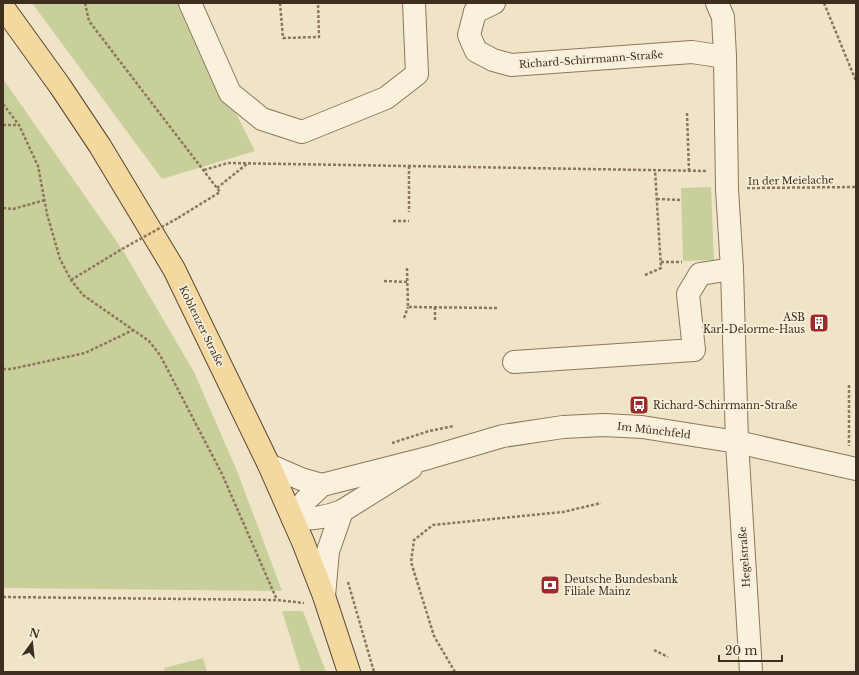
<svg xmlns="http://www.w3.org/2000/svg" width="859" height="675" font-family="'Libre Baskerville',serif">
  <rect width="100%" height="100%" fill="#f0e4c8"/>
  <g fill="#c9cf9b">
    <polygon points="32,3 180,3 255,151 162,179"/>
    <polygon points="3,79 122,249 194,372 237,471 282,591 3,588"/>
    <polygon points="711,187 714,260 683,261 681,188"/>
    <polygon points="282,611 303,611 326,672 301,672"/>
    <polygon points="203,658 207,672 165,672 164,668"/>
  </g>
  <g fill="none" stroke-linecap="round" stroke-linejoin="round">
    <defs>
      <g id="minor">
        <polyline points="190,3 230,93 262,119 302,132 386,98 417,74 414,3"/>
        <polyline points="717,3 723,17 725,57 727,189 732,269 737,442 751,672"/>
        <polyline points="475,12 469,35 476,51 493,60 511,65 692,52 725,57"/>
        <polyline points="475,12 494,3"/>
        <polyline points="514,362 694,350 688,294 700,274 732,269"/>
        <polyline points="269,465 301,479 322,485"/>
        <polyline points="293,519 305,501 322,485 428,458 503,436 563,427 604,425 642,427 737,442 856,469"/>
        <path d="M293,519C310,519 325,518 342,511L411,468"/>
        <polyline points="324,596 328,551 342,511"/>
      </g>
      <polyline id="major" points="3,7 60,86 100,146 174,269 269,465 303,542 324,596 349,672"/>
    </defs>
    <use href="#minor" stroke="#8d765c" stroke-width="24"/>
    <use href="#major" stroke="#5b4430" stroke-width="24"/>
    <g stroke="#8d765c" stroke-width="2.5" stroke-dasharray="3 2" stroke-linecap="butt">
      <polyline points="85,3 89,21 220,192 178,218"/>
      <polyline points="280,3 283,38 319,37 318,3"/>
      <polyline points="824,3 856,81"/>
      <polyline points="3,104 19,125 38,166 47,214 60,259 71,280 83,295 149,341 160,355 222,474 277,600"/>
      <polyline points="687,113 689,171"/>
      <polyline points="3,125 19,125"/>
      <polyline points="409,166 409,212"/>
      <polyline points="204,170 228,163 706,171"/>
      <polyline points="217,188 248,163"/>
      <polyline points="747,188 856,187"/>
      <polyline points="657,199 681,200"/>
      <polyline points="3,208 13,209 45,200"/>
      <polyline points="393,221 409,221"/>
      <polyline points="661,262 682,262"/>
      <polyline points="407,268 408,307 498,308"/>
      <polyline points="645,275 661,268 655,170"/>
      <polyline points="71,280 122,249"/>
      <polyline points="384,281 407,282"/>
      <polyline points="435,307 435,321"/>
      <polyline points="404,318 408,307"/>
      <polyline points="3,369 11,369 85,353 133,330"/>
      <polyline points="849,385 849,446"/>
      <polyline points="392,443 429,431 454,426"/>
      <polyline points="348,582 374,672"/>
      <polyline points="3,597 277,600 304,603"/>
      <polyline points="654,650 668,657"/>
      <polyline points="455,672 434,636 411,562 414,540 433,525 563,512 601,503"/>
    </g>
    <use href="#minor" stroke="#faf1dc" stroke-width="22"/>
    <use href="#major" stroke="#f3d9a0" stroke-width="22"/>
    <polyline stroke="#8d765c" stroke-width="2.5" stroke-dasharray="3 2" stroke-linecap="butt" points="122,249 178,218"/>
  </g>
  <defs>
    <symbol id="building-square" viewBox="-11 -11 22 22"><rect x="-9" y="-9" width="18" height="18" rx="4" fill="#9e2a2b" stroke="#f7eed8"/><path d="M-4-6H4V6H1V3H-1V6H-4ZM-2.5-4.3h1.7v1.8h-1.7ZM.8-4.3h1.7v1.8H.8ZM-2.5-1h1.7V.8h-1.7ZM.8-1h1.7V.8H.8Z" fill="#fff"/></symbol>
    <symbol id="bus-square" viewBox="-11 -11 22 22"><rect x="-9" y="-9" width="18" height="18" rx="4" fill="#9e2a2b" stroke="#f7eed8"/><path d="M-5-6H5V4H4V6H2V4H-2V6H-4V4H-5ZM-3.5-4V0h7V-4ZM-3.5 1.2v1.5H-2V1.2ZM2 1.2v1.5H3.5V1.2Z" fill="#fff"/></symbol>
    <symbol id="bank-square" viewBox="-11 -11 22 22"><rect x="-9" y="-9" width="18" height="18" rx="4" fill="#9e2a2b" stroke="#f7eed8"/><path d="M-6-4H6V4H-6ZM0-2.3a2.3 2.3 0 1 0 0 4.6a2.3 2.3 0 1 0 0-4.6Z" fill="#fff"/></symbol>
  </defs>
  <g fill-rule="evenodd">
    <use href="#building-square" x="808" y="312" width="22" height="22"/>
    <use href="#bus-square" x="628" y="394" width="22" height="22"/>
    <use href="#bank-square" x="539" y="574" width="22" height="22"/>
  </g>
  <g text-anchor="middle" stroke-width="3.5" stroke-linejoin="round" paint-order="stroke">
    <g font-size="10" fill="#3d2e20" stroke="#f7eed8">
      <text transform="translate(591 59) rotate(-4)" y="4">Richard-Schirrmann-Straße</text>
      <text transform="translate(791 180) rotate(-1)" y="4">In der Meielache</text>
      <text transform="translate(202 326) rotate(64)" y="4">Koblenzer Straße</text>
      <text transform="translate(654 430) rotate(7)" y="4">Im Münchfeld</text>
      <text transform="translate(744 557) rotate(-94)" y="4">Hegelstraße</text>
    </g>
    <g font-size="10" fill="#3d2e20" stroke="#f7eed8" text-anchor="start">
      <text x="805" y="321" text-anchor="end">ASB<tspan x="805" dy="12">Karl-Delorme-Haus</tspan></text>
      <text x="653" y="409">Richard-Schirrmann-Straße</text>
      <text x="564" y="583">Deutsche Bundesbank<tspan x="564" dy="12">Filiale Mainz</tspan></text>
    </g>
  </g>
  <rect width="859" height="675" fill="none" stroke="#3d2e20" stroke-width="8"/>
  <g transform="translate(32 643) rotate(15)" stroke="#f7eed8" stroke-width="3" paint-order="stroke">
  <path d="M0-3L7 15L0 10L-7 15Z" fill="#3d2e20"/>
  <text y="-6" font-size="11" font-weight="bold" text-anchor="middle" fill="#3d2e20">N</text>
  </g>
  <path d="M719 655v6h63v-6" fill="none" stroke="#3d2e20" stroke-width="2"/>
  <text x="725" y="655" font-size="12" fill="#3d2e20" stroke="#f7eed8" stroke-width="3" paint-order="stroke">20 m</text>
</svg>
